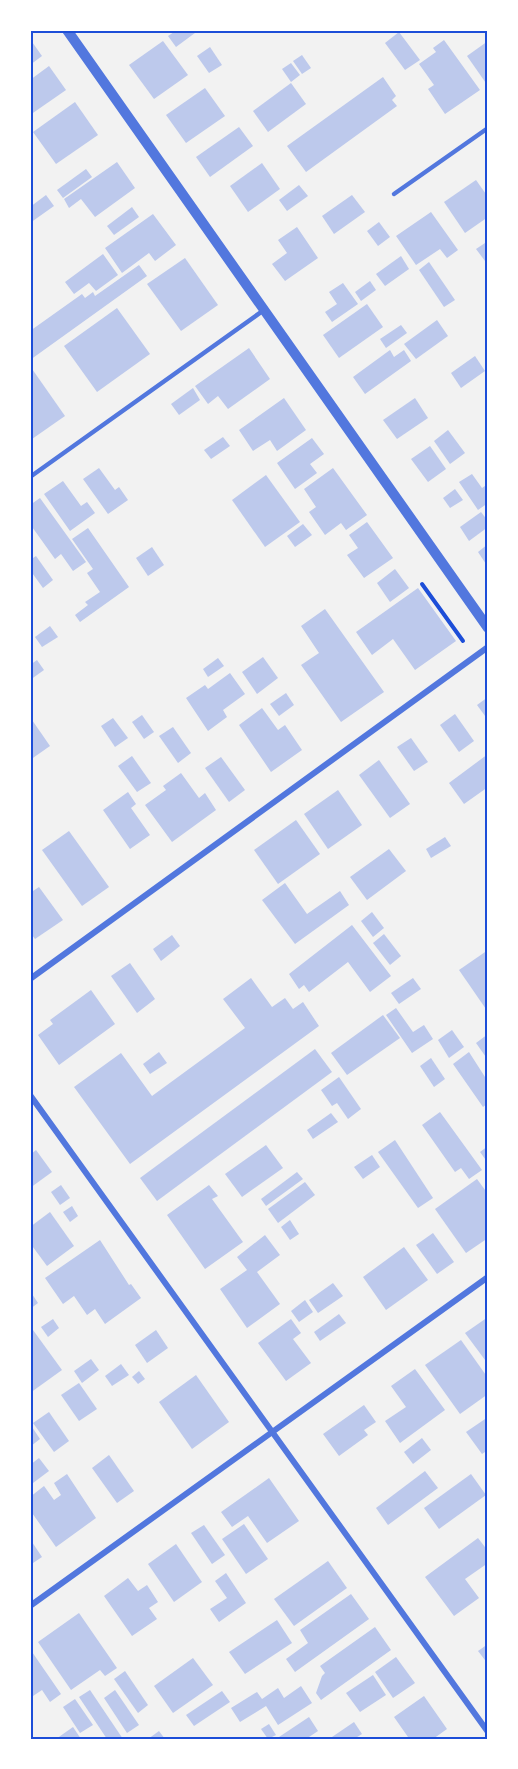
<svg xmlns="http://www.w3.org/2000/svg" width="518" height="1769" font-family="'PT Sans Narrow',sans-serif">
  <rect width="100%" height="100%" fill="#f2f2f2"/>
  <g fill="#bdc9ec">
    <polygon points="177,30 199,30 176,47 168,36"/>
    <polygon points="399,32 420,60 405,70 385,43"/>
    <polygon points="30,39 42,56 30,65"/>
    <polygon points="444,40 480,90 445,114 428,89 434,85 419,64 436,52 433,48"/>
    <polygon points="163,41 188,75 154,99 129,65"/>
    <polygon points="488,41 488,86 467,56"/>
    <polygon points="210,47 222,65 209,73 197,56"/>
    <polygon points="302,55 311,68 302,74 293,61"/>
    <polygon points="291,63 300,75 291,82 282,69"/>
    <polygon points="49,66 66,90 30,115 30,80"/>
    <polygon points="383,77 396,96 392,100 397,106 306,172 287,146"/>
    <polygon points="291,83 306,104 268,132 253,111"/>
    <polygon points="205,88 225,116 186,143 166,115"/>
    <polygon points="75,102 98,135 56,164 33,132"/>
    <polygon points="239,127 253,146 210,177 196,157"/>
    <polygon points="117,162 135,188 95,217 81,199 69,208 64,199"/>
    <polygon points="262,163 280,189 248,212 230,186"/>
    <polygon points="86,169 92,177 63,198 57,190"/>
    <polygon points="476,180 488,197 488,217 465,233 444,202"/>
    <polygon points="299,185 308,196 287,211 279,200"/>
    <polygon points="46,195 54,206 30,223 30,207"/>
    <polygon points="352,195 365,212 334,234 322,216"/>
    <polygon points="132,207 139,217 114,235 107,226"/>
    <polygon points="431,212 458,250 447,258 440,249 416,265 396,236"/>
    <polygon points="153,214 176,245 155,261 149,253 122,273 105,248"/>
    <polygon points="379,222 390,237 378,246 367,231"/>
    <polygon points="297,227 318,258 285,281 272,264 287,253 278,240"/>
    <polygon points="488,241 488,265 476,249"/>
    <polygon points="103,254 118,275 96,291 89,283 74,294 65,282"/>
    <polygon points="401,256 409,269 385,286 376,274"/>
    <polygon points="185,258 218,305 181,331 147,284"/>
    <polygon points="429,262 455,300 444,307 419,270"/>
    <polygon points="139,265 147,276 30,360 30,331 82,294 85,298 93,292 95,296"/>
    <polygon points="370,281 376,290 361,301 355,292"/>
    <polygon points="343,283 358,304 332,322 325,312 337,304 329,292"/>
    <polygon points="367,304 383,327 339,358 323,335"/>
    <polygon points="117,308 150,354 97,392 64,346"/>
    <polygon points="437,320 448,336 416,359 404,344"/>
    <polygon points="401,325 407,333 386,348 380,339"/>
    <polygon points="249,348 270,379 228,409 218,396 208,404 195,386"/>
    <polygon points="390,350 394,357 404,350 411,361 365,394 353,377"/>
    <polygon points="475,356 485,371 461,388 451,373"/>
    <polygon points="30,366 65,416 32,439 30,436"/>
    <polygon points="193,388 200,400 179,415 171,404"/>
    <polygon points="284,398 306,430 277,451 270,440 253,451 239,430"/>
    <polygon points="415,398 428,418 397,439 383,420"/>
    <polygon points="448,430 465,453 450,464 434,441"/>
    <polygon points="223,437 230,446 211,459 204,450"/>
    <polygon points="312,438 324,454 310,464 317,473 295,489 277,463"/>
    <polygon points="430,446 446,469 428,482 411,459"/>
    <polygon points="99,468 115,490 119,487 128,500 108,514 83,479"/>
    <polygon points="333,468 367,515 346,530 341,523 325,535 309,512 316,507 304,489"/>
    <polygon points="472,474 482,488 488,484 488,503 478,510 459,482"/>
    <polygon points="266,475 300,522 265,547 232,500"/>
    <polygon points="63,481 81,506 87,502 95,513 70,531 44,494"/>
    <polygon points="455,489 463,500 450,508 443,498"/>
    <polygon points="40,498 86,562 73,571 61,554 55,559 30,524 30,505"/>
    <polygon points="481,512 488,521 488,527 469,541 460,527"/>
    <polygon points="367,522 393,558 364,578 347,555 358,548 349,535"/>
    <polygon points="303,524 312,535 295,547 287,536"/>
    <polygon points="88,528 129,587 80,622 75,615 88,605 85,602 100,592 87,573 93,569 72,539"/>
    <polygon points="488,544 488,567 478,552"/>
    <polygon points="152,547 164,565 148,576 136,558"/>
    <polygon points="36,556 53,580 43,588 30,570 30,560"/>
    <polygon points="395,569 409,588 390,602 377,583"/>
    <polygon points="418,588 456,641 415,670 393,639 372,655 356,632"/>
    <polygon points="325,609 384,692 341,722 301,665 319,653 301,626"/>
    <polygon points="50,626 58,637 42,647 35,637"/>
    <polygon points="263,657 278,678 257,694 242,672"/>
    <polygon points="218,658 224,666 208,677 203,669"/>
    <polygon points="37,660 44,670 30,680 30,665"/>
    <polygon points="230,673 245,694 223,710 227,717 208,731 186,698 205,685 208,689"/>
    <polygon points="286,693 294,705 279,716 270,704"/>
    <polygon points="488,697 488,720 477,705"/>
    <polygon points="262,708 278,730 285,725 302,750 271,772 239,725"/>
    <polygon points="455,714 474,741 459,752 440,725"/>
    <polygon points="142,715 154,732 144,739 132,722"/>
    <polygon points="30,717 50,746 30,760"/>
    <polygon points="113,718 128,738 115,747 101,726"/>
    <polygon points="173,727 191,753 178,763 159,736"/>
    <polygon points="411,738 428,762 414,771 397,747"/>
    <polygon points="488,754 488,787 464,804 449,783"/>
    <polygon points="132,756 151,783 137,792 118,766"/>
    <polygon points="221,757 245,790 229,802 205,768"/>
    <polygon points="379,760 410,804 390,818 359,775"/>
    <polygon points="181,773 199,798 205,793 216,810 172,842 145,805 166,790 163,786"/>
    <polygon points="338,790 362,825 328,849 304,814"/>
    <polygon points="128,792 136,804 131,808 150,835 130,849 103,810"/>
    <polygon points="296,820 320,854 278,884 254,850"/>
    <polygon points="69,831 109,887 82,906 42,850"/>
    <polygon points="445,837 451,846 431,858 426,849"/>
    <polygon points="389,849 406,871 367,900 350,877"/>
    <polygon points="285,883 307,914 340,891 349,905 295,944 262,900"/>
    <polygon points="39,887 63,920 35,939 30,932 30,893"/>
    <polygon points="372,912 384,928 373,937 361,921"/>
    <polygon points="352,925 391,976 370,992 348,962 309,992 304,985 299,989 289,974"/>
    <polygon points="384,934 401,956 390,965 373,943"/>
    <polygon points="172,935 180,946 161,961 153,949"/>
    <polygon points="488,950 488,1012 459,970"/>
    <polygon points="130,963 155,999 137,1013 111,976"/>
    <polygon points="251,978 272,1007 285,998 293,1009 303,1002 319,1026 130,1164 74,1087 121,1053 152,1096 245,1028 223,999"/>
    <polygon points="413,978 421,989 399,1004 391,993"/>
    <polygon points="91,990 115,1024 59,1065 38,1035 53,1024 50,1020"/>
    <polygon points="396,1008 413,1032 424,1025 433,1039 412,1053 386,1015"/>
    <polygon points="383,1015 400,1038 347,1075 331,1053"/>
    <polygon points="452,1030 464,1047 449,1058 438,1040"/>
    <polygon points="488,1034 488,1060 476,1043"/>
    <polygon points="315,1049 332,1072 157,1201 140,1178"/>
    <polygon points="159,1052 167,1063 150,1074 143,1064"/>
    <polygon points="469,1052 485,1077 488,1075 488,1103 483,1107 453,1064"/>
    <polygon points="431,1058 445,1079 434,1087 420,1066"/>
    <polygon points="339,1077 361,1109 348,1119 337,1103 332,1106 321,1090"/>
    <polygon points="440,1112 482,1170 469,1179 461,1168 455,1172 422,1125"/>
    <polygon points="331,1113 338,1122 313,1139 307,1130"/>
    <polygon points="395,1140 433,1198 418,1208 378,1152"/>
    <polygon points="266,1145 283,1168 242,1197 225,1174"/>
    <polygon points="488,1146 488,1163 480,1152"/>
    <polygon points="36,1150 52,1172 30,1188 30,1155"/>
    <polygon points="372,1155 380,1167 363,1179 354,1167"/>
    <polygon points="297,1172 303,1179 266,1206 261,1199"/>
    <polygon points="477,1179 488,1194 488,1238 466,1253 435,1209"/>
    <polygon points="305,1182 315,1195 278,1223 268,1209"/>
    <polygon points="61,1185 70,1198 60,1205 51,1192"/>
    <polygon points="209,1185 218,1196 212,1199 243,1242 205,1269 167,1215"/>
    <polygon points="72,1206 78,1216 70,1222 63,1212"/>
    <polygon points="50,1212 74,1246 47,1266 30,1243 30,1227"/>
    <polygon points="290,1220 299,1234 290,1240 281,1227"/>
    <polygon points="433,1233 454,1262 437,1274 416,1245"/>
    <polygon points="265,1235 280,1255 257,1272 280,1304 247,1328 220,1289 247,1270 237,1257"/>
    <polygon points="100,1240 129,1285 131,1284 141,1298 105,1324 95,1309 87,1315 74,1296 63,1304 45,1278"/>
    <polygon points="404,1247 428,1280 386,1310 363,1277"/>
    <polygon points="333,1283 343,1296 318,1313 309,1300"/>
    <polygon points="30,1291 38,1303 30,1309"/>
    <polygon points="305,1300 313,1312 299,1322 291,1311"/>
    <polygon points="339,1314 346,1323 320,1341 314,1332"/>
    <polygon points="488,1317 488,1364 465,1333"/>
    <polygon points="53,1319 59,1328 48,1337 41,1327"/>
    <polygon points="291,1319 301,1333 293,1339 311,1363 286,1381 258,1343"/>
    <polygon points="33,1330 62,1370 30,1393 30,1332"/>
    <polygon points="156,1330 168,1348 147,1363 135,1345"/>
    <polygon points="461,1340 488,1378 488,1394 460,1414 425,1365"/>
    <polygon points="91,1359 99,1370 82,1383 74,1371"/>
    <polygon points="121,1364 129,1375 112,1386 105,1376"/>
    <polygon points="415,1369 445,1410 400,1443 385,1421 406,1407 391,1386"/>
    <polygon points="139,1371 145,1379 138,1384 132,1377"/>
    <polygon points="196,1375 229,1422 192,1449 159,1402"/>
    <polygon points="79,1383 97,1409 79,1421 61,1395"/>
    <polygon points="364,1405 376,1422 364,1430 368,1435 339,1456 323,1434"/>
    <polygon points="49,1412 69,1441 54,1452 33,1423"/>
    <polygon points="488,1417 488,1450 482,1454 466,1432"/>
    <polygon points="30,1424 40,1439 31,1446 30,1444"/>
    <polygon points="422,1438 431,1450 413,1464 404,1452"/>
    <polygon points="109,1455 134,1491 117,1503 92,1468"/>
    <polygon points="39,1458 49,1471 33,1483 30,1479 30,1465"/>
    <polygon points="425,1471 438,1488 388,1525 376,1508"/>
    <polygon points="67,1474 96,1518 56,1547 30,1510 30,1497 44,1486 54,1500 61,1495 54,1483"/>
    <polygon points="471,1474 486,1495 439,1529 424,1508"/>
    <polygon points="269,1478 299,1521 267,1543 248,1516 232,1527 221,1512"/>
    <polygon points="244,1524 268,1559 246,1574 222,1539"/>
    <polygon points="204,1525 225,1555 212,1564 191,1533"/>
    <polygon points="478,1538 488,1551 488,1563 465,1579 479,1598 454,1616 425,1577"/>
    <polygon points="30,1539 42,1557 30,1565"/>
    <polygon points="176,1544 202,1582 174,1602 148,1564"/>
    <polygon points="328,1561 347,1588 294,1626 274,1599"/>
    <polygon points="226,1573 246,1603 219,1622 210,1609 227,1598 215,1581"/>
    <polygon points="128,1578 138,1591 147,1585 158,1602 149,1608 157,1619 132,1636 104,1596"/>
    <polygon points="351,1594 369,1619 295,1672 286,1659 308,1643 300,1630"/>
    <polygon points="79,1613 117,1668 105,1676 100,1670 71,1690 38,1642"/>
    <polygon points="277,1620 292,1643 245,1674 229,1652"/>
    <polygon points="375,1627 391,1650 321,1700 316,1693 322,1676 325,1673 320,1666"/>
    <polygon points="488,1644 488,1664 478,1651"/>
    <polygon points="30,1649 61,1694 50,1702 42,1690 30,1698"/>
    <polygon points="396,1657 415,1683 393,1698 375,1672"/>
    <polygon points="193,1658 213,1685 173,1713 154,1686"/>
    <polygon points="125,1671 148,1705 138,1713 114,1679"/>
    <polygon points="373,1675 386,1695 360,1712 346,1693"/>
    <polygon points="301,1686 312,1703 278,1725 266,1706 240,1722 231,1708 257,1692 262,1699 278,1688 284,1698"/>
    <polygon points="90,1690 123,1739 107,1739 79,1697"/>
    <polygon points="115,1690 139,1725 127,1733 104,1698"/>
    <polygon points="222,1691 230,1702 194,1726 186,1715"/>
    <polygon points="424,1696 447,1729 433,1739 405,1739 408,1737 394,1717"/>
    <polygon points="75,1699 93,1725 80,1733 63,1707"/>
    <polygon points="309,1717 318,1731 306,1739 276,1739"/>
    <polygon points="354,1722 362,1734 354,1739 334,1739 332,1737"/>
    <polygon points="269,1724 276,1735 268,1739 261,1729"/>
    <polygon points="73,1727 81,1739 56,1739"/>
    <polygon points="159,1731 165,1739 148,1739"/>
  </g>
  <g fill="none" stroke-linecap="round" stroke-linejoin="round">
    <polyline stroke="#1d4ed8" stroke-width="4" points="422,584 463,641"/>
    <g stroke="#5277de" stroke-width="4.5">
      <polyline points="394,194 488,128"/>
      <polyline points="30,477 264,310"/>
    </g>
    <g stroke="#5277de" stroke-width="6">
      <polyline points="30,979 488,647"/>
      <polyline points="30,1095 488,1732"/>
      <polyline points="30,1606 488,1277"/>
    </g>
    <polyline stroke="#5277de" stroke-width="10" points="67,30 488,628"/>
  </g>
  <rect width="518" height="1769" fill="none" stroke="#ffffff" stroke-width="63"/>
  <rect x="32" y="32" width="454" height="1706" fill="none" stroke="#1d4ed8" stroke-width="2"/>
</svg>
